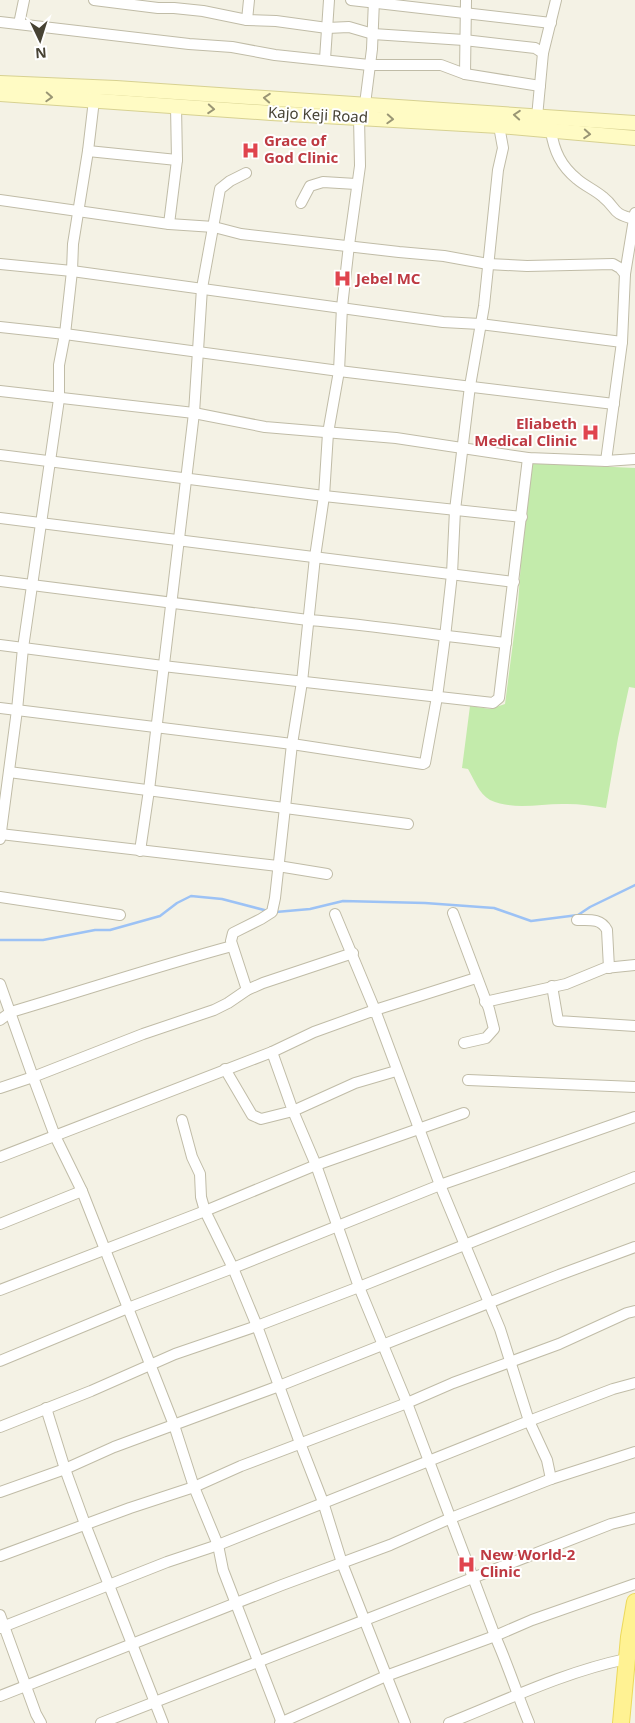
<svg xmlns="http://www.w3.org/2000/svg" width="635" height="1723" font-family="'Noto Sans',sans-serif">
  <rect width="100%" height="100%" fill="#f4f2e5"/>
  <path fill="#c3ebab" d="M528,463L635,468V688L629,687L618,738L606,808C593,806 580,804 567,804C541,803 515,811 490,800C479,794 474,779 468,769L462,768L470,706L490,709L505,704L518,604Z"/>
  <g fill="none" stroke-linecap="round" stroke-linejoin="round">
    <g stroke="#9cc2f5" stroke-width="2.5">
      <polyline points="276,912 310,909 343,901 425,903 494,908 531,921 578,915 590,907 635,885"/>
      <polyline points="0,940 43,940 95,930 110,930 160,916 177,903 191,896 222,899 268,911"/>
    </g>
    <defs>
      <g id="minor">
        <polyline points="94,0 158,8 174,8 203,11 247,20 276,21 327,28 349,27 373,34 464,40 535,48 543,53"/>
        <polyline points="351,0 551,23"/>
        <polyline points="247,20 249,0"/>
        <polyline points="0,22 189,44 232,47 275,55 369,65 441,65 465,74 540,86"/>
        <polyline points="19,24 24,0"/>
        <polyline points="325,59 329,0"/>
        <polyline points="465,74 466,0"/>
        <polyline points="365,104 372,49 374,0"/>
        <polyline points="537,117 543,53 556,0"/>
        <path d="M551,131C554,151 561,166 577,179C585,186 595,190 603,197C618,209 610,213 634,219"/>
        <polyline points="88,151 177,160"/>
        <polyline points="0,200 169,224 214,227 241,234 399,252 444,256 488,264 527,266 613,264 620,268 625,274"/>
        <polyline points="301,203 310,186 323,182 356,184"/>
        <polyline points="169,224 177,160 176,106"/>
        <polyline points="0,264 72,271 443,322 480,324 622,342"/>
        <polyline points="0,327 65,334 339,371 614,404"/>
        <polyline points="0,391 194,413 265,427 396,438 528,458 606,461 635,459"/>
        <polyline points="0,455 324,496 522,517"/>
        <polyline points="606,461 622,342 625,274 635,213"/>
        <polyline points="0,518 514,582"/>
        <path d="M0,581L308,620C374,625 440,636 506,643"/>
        <polyline points="0,645 163,666 493,703 499,698 528,458"/>
        <polyline points="0,708 292,744 423,764 425,763 437,697 445,637 452,574 455,510 470,386 484,306 498,170 503,148 499,126"/>
        <polyline points="9,772 408,824"/>
        <polyline points="0,834 278,866 327,874"/>
        <polyline points="0,839 17,710 23,648 59,399 59,365 65,334 72,271 73,244 88,151 94,100 92,94"/>
        <polyline points="140,851 149,790 194,413 202,288 220,189 230,181 246,173"/>
        <polyline points="0,897 120,915"/>
        <polyline points="453,913 489,1009 494,1029 486,1038 464,1043"/>
        <polyline points="335,914 375,1010 476,978"/>
        <path d="M577,920C589,920 601,918 607,930L609,968"/>
        <polyline points="0,984 33,1077 0,1088"/>
        <polyline points="552,986 558,1021 635,1026"/>
        <polyline points="247,990 231,941 233,933 261,919 272,912 275,898 292,744 302,682 315,557 324,496 328,433 339,371 342,307 349,245 360,166 359,117"/>
        <polyline points="485,1002 566,984 605,968 635,965"/>
        <path d="M0,1020L11,1012C85,990 158,966 232,946"/>
        <polyline points="225,1069 252,1115 261,1119 293,1111 272,1052"/>
        <path d="M396,1071L355,1083L293,1111L316,1165L359,1287L407,1403L495,1636C508,1665 517,1694 529,1723"/>
        <polyline points="468,1080 635,1087"/>
        <polyline points="182,1120 192,1157 200,1174 201,1197 205,1211 233,1268 257,1326 300,1443 323,1502 342,1563 405,1723"/>
        <polyline points="0,1157 272,1052 314,1032 375,1010 440,1185 500,1329 529,1421 547,1460 551,1479"/>
        <polyline points="0,1224 82,1191"/>
        <polyline points="0,1290 205,1211 316,1165 464,1113"/>
        <polyline points="0,1361 128,1308 233,1268 440,1185 635,1117"/>
        <polyline points="46,1408 65,1469 85,1524 163,1723"/>
        <polyline points="0,1427 91,1391 175,1354 257,1326 359,1287 635,1177"/>
        <polyline points="0,1492 65,1469 114,1447 279,1386 559,1275 635,1247"/>
        <polyline points="0,1556 130,1508 194,1487 241,1466 407,1403 453,1383 559,1344 627,1313 635,1311"/>
        <polyline points="0,1615 36,1714 41,1723"/>
        <polyline points="0,1628 167,1562 218,1545 529,1421 613,1389 635,1383"/>
        <polyline points="0,1696 282,1585 390,1545 451,1518 551,1479 635,1452"/>
        <polyline points="101,1723 611,1524 635,1518"/>
        <polyline points="280,1723 386,1676 495,1636 532,1620 635,1584"/>
        <polyline points="282,1723 223,1570 218,1545 194,1487 174,1425 82,1191 55,1136 33,1077 143,1034 214,1010 228,1003 247,990 263,983 353,953"/>
        <path d="M449,1723C507,1700 564,1672 626,1659"/>
      </g>
      <g id="secondary">
        <polyline points="0,83 116,88 635,123"/>
        <polyline points="0,94 271,113 499,126 635,138"/>
      </g>
      <polyline id="primary" points="621,1723 629,1637 635,1602"/>
    </defs>
    <use href="#minor" stroke="#c0bca7" stroke-width="12"/>
    <use href="#secondary" stroke="#d7d191" stroke-width="16"/>
    <use href="#primary" stroke="#ecd95b" stroke-width="18"/>
    <use href="#minor" stroke="#fff" stroke-width="10"/>
    <use href="#secondary" stroke="#fffbc4" stroke-width="14"/>
    <use href="#primary" stroke="#fff293" stroke-width="16"/>
  </g>
  <defs><path id="oneway-chevron" d="M-2-3.5L2.5 0L-2 3.5" fill="none" stroke-width="1.6" stroke-linecap="round" stroke-linejoin="round" transform="scale(1.25)"/></defs>
  <g stroke="#9a9675">
    <use href="#oneway-chevron" transform="translate(49 97) rotate(3)"/>
    <use href="#oneway-chevron" transform="translate(267 98) rotate(-176)"/>
    <use href="#oneway-chevron" transform="translate(211 109) rotate(4)"/>
    <use href="#oneway-chevron" transform="translate(517 115) rotate(-176)"/>
    <use href="#oneway-chevron" transform="translate(390 119) rotate(3)"/>
    <use href="#oneway-chevron" transform="translate(587 134) rotate(4)"/>
  </g>
  <defs>
    <symbol id="hospital-bare" viewBox="-9 -9 18 18"><path d="M-5-5h3v3.5h4V-5h3V5h-3V1.5h-4V5h-3Z" fill="#e0444e" stroke="#fff" stroke-width="2.5" paint-order="stroke"/></symbol>
  </defs>
  <g fill-rule="evenodd">
    <use href="#hospital-bare" x="238" y="138" width="25" height="25"/>
    <use href="#hospital-bare" x="330" y="266" width="25" height="25"/>
    <use href="#hospital-bare" x="578" y="420" width="25" height="25"/>
    <use href="#hospital-bare" x="454" y="1552" width="25" height="25"/>
  </g>
  <g text-anchor="middle" stroke-width="4" stroke-linejoin="round" paint-order="stroke">
    <g font-size="15" fill="#474334" stroke="#fff">
      <text transform="translate(318 115) rotate(3)" y="5">Kajo Keji Road</text>
    </g>
    <g font-size="15" font-weight="bold" fill="#be3a42" stroke="#fff" text-anchor="start">
      <text x="264" y="146">Grace of<tspan x="264" dy="17">God Clinic</tspan></text>
      <text x="356" y="284">Jebel MC</text>
      <text x="577" y="429" text-anchor="end">Eliabeth<tspan x="577" dy="17">Medical Clinic</tspan></text>
      <text x="480" y="1560">New World-2<tspan x="480" dy="17">Clinic</tspan></text>
    </g>
  </g>
  <g transform="translate(40 40) rotate(176)" stroke="#ffffff" stroke-width="4" paint-order="stroke">
  <path d="M0-4L9 19L0 12L-9 19Z" fill="#474334"/>
  <text y="-8" font-size="14" font-weight="bold" text-anchor="middle" fill="#474334">N</text>
  </g>
</svg>
